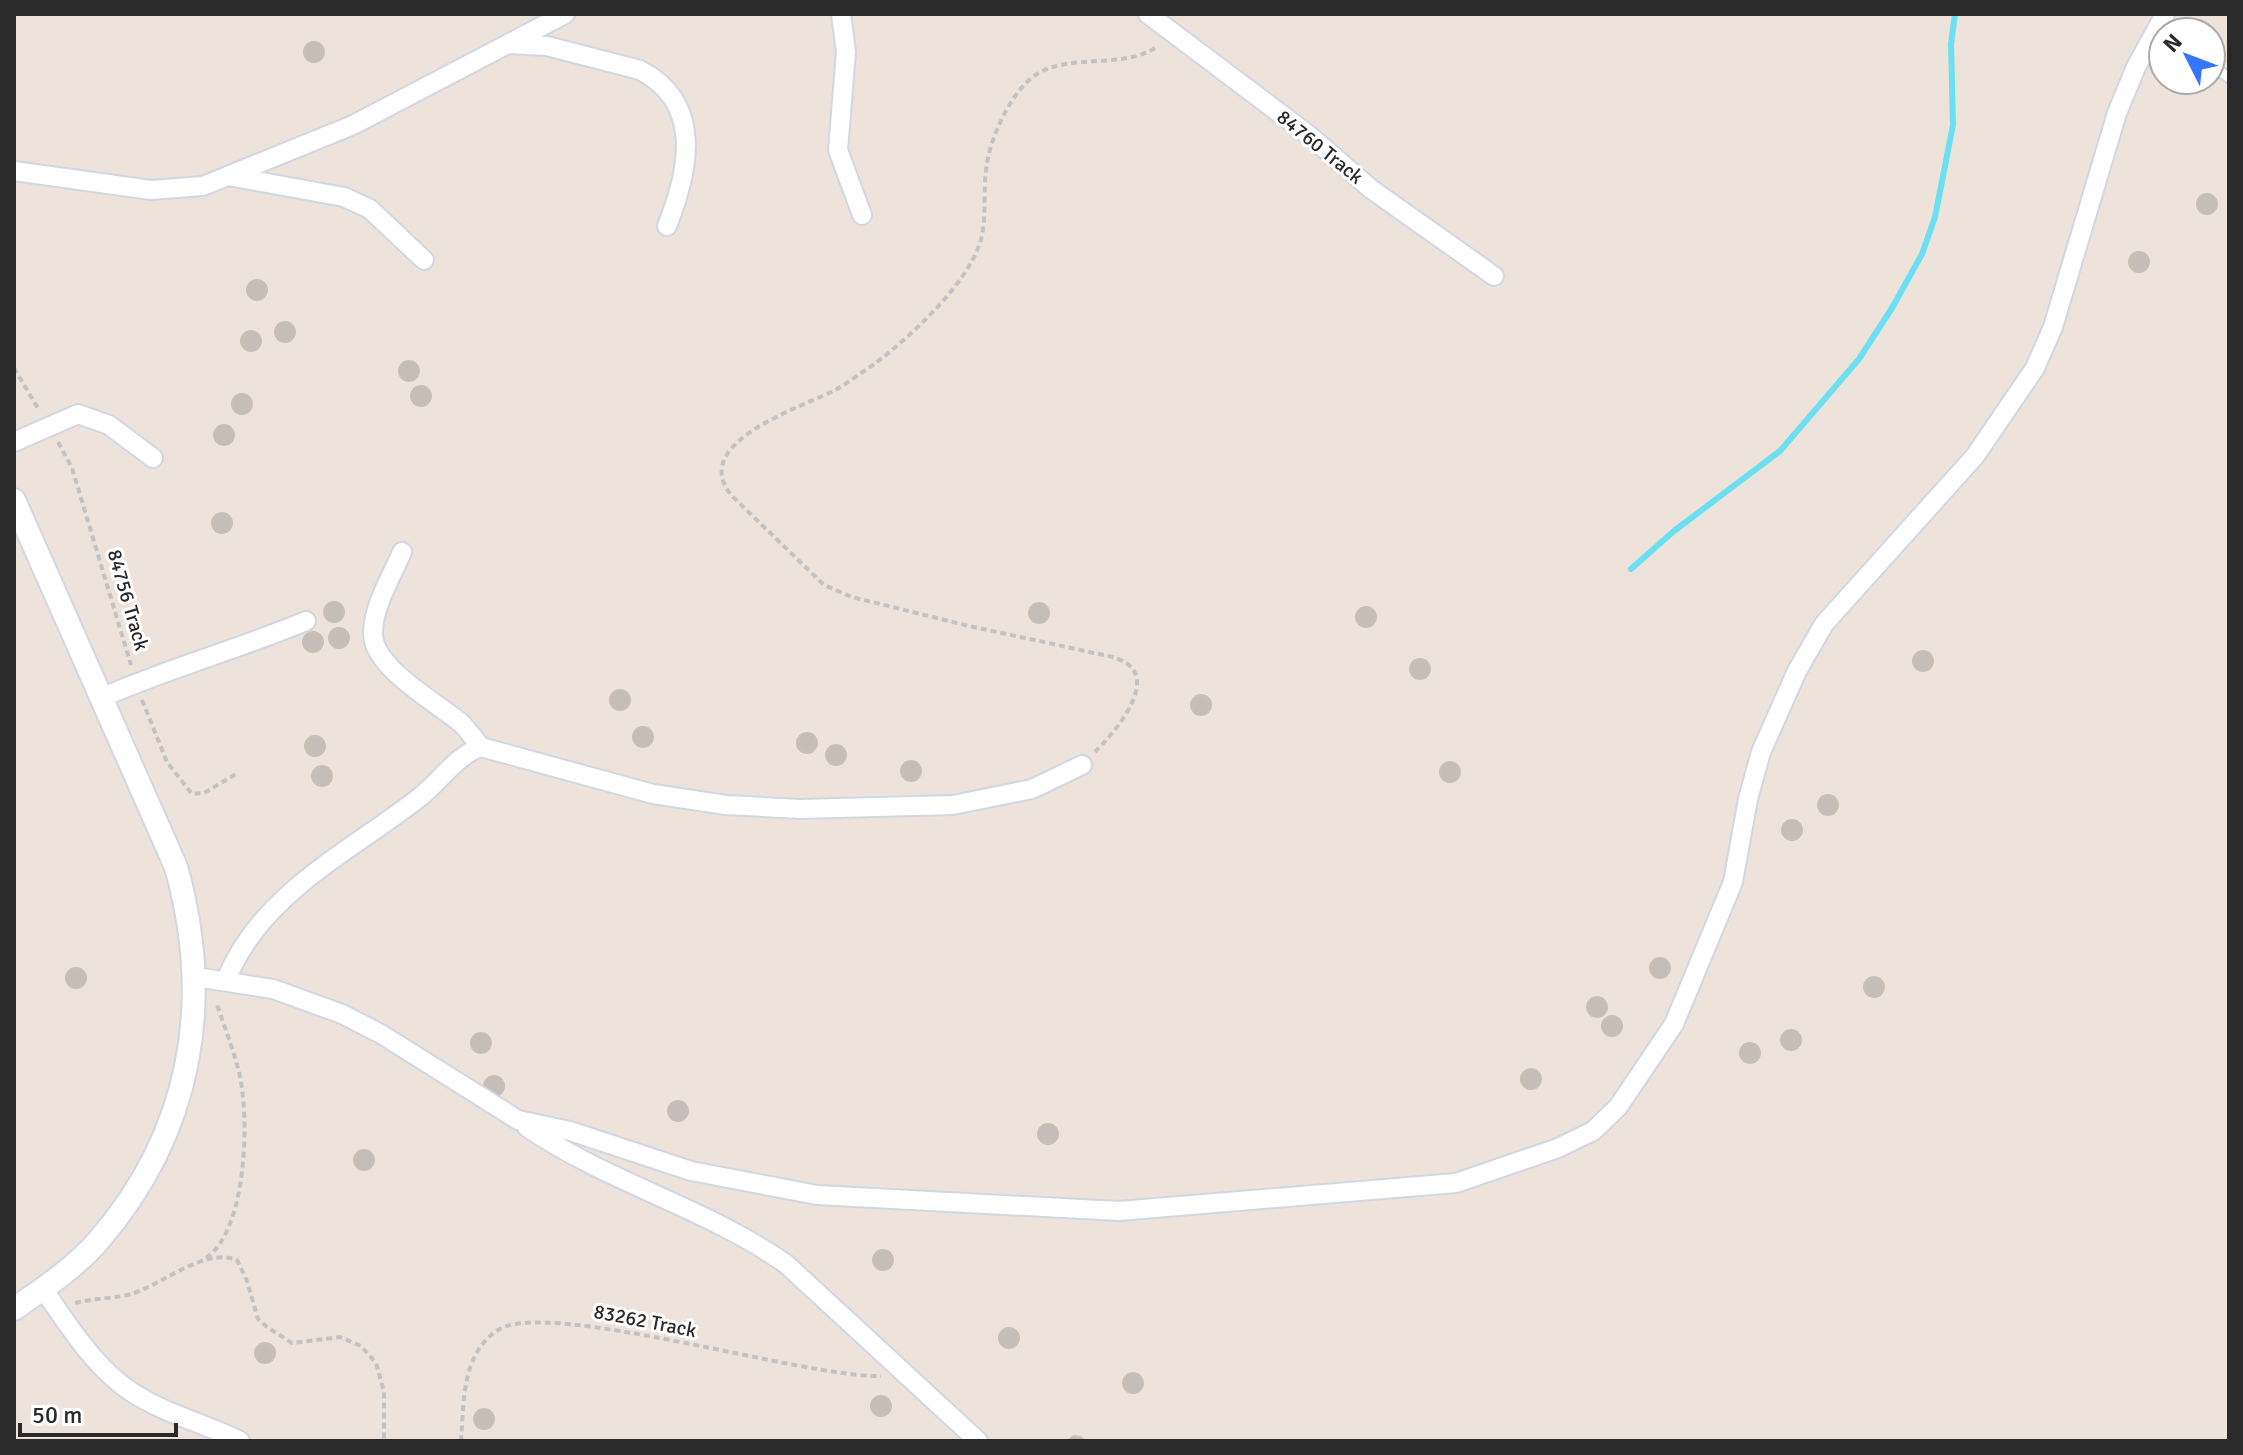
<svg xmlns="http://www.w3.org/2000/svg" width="2243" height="1455" viewBox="0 0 2243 1455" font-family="Signika,sans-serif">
	<rect width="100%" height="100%" fill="#ede3db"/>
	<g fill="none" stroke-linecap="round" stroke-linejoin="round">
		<path stroke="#6be0f2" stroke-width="6" d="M1631,569L1674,531L1780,451L1859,359L1892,308L1922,254L1935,217L1953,125L1951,44L1955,14"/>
	</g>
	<path fill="#c5bdb8" stroke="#c8bfb5" stroke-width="2" d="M304 52a10 10 0 1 1 20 0a10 10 0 1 1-20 0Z
		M2197 204a10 10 0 1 1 20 0a10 10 0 1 1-20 0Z
		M2129 262a10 10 0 1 1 20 0a10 10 0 1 1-20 0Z
		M247 290a10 10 0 1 1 20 0a10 10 0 1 1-20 0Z
		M275 332a10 10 0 1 1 20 0a10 10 0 1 1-20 0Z
		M241 341a10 10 0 1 1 20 0a10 10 0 1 1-20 0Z
		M399 371a10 10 0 1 1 20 0a10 10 0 1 1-20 0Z
		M411 396a10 10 0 1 1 20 0a10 10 0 1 1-20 0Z
		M232 404a10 10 0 1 1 20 0a10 10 0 1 1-20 0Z
		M214 435a10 10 0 1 1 20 0a10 10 0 1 1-20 0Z
		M212 523a10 10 0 1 1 20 0a10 10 0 1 1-20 0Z
		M324 612a10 10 0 1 1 20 0a10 10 0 1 1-20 0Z
		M1029 613a10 10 0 1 1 20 0a10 10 0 1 1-20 0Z
		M1356 617a10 10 0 1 1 20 0a10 10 0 1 1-20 0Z
		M329 638a10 10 0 1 1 20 0a10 10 0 1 1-20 0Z
		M303 642a10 10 0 1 1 20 0a10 10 0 1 1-20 0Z
		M1913 661a10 10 0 1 1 20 0a10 10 0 1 1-20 0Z
		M1410 669a10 10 0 1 1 20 0a10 10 0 1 1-20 0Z
		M610 700a10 10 0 1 1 20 0a10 10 0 1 1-20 0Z
		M1191 705a10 10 0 1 1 20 0a10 10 0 1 1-20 0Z
		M633 737a10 10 0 1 1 20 0a10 10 0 1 1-20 0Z
		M797 743a10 10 0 1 1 20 0a10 10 0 1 1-20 0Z
		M305 746a10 10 0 1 1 20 0a10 10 0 1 1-20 0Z
		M826 755a10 10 0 1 1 20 0a10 10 0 1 1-20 0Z
		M901 771a10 10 0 1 1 20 0a10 10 0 1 1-20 0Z
		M1440 772a10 10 0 1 1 20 0a10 10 0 1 1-20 0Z
		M312 776a10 10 0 1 1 20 0a10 10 0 1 1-20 0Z
		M1818 805a10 10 0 1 1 20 0a10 10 0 1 1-20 0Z
		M1782 830a10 10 0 1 1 20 0a10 10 0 1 1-20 0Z
		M1650 968a10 10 0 1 1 20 0a10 10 0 1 1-20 0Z
		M66 978a10 10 0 1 1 20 0a10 10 0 1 1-20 0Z
		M1864 987a10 10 0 1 1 20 0a10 10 0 1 1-20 0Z
		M1587 1007a10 10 0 1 1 20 0a10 10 0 1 1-20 0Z
		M1602 1026a10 10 0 1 1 20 0a10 10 0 1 1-20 0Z
		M1781 1040a10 10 0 1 1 20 0a10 10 0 1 1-20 0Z
		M471 1043a10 10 0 1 1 20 0a10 10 0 1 1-20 0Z
		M1740 1053a10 10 0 1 1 20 0a10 10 0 1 1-20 0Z
		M1521 1079a10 10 0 1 1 20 0a10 10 0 1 1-20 0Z
		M484 1086a10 10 0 1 1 20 0a10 10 0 1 1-20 0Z
		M668 1111a10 10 0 1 1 20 0a10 10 0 1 1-20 0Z
		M1038 1134a10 10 0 1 1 20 0a10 10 0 1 1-20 0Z
		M354 1160a10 10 0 1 1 20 0a10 10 0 1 1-20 0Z
		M873 1260a10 10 0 1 1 20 0a10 10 0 1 1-20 0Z
		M999 1338a10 10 0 1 1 20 0a10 10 0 1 1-20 0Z
		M255 1353a10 10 0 1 1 20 0a10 10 0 1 1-20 0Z
		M1123 1383a10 10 0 1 1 20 0a10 10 0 1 1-20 0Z
		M871 1406a10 10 0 1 1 20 0a10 10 0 1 1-20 0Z
		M474 1419a10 10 0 1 1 20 0a10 10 0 1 1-20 0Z
		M1074,1436L1080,1437L1085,1441H1067Z"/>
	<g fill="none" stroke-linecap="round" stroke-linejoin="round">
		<defs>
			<path id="service" d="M2211,64L2229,78"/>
			<path id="minor" d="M841,14L846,52L838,150L862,215
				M1148,14L1310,136L1371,189L1494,276
				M509,44L547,46L640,70C704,103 689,171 667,226
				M14,171L151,190L203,186L353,125L565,14
				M228,176L344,197L370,209L424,260
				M14,442L78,414L109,425L153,458
				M402,552C392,576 373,606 373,633C372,667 437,703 461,723C468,730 474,739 481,747
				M103,697C169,668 239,649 306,621
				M196,977L273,989L342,1014L381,1034L518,1120L570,1131L691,1171L817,1195L1119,1211L1456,1183L1558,1148L1593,1131L1618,1107L1674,1024L1733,882L1748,799L1761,752L1797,671L1824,624L1975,456L2035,368L2053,327L2117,113L2136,67L2165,14
				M226,980C261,893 350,852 420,797C439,782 457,755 481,747L653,794L726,805L800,809L953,805L1032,789L1082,765
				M527,1127C608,1183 705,1207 786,1264L978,1441
				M43,1289C65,1320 87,1356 117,1381C152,1411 200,1421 240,1441"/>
			<path id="tertiary" d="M14,500L176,867C214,1002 192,1132 99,1240C76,1267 43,1289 14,1309"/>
		</defs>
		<use href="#service" stroke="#d1d7e3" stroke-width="13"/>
		<use href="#minor" stroke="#d1d7e3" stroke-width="22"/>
		<use href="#tertiary" stroke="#d1d7e3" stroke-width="26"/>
		<path stroke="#c3c3c3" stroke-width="4" stroke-dasharray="6 4" stroke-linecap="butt" d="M14,368L39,410
			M58,442L72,468L131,665
			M142,700L167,762L192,794L204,793L236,774
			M1095,752C1111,736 1154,688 1130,666C1126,662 1118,659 1113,657L969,626L852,597L824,585L733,497C684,442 807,406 837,389C849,382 861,373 873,365C909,338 965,287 980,243C987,220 983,193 986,170C989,142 1006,103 1026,83C1059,48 1120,73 1158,46
			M206,1258C247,1230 250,1118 239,1072C233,1049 224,1025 216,1002
			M75,1303C93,1298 112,1299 131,1294C162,1285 204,1247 237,1260L247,1281L258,1319L267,1327L292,1343L340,1337L361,1346L376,1363L384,1392V1441
			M461,1441C464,1403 461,1354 498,1330C547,1298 804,1378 881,1376"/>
		<use href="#service" stroke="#fff" stroke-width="9"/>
		<use href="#minor" stroke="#fff" stroke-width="18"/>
		<use href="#tertiary" stroke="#fff" stroke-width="22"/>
	</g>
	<g text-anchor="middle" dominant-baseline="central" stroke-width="6" stroke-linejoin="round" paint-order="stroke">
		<g font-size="20" fill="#2a2a2a" stroke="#fff">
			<text transform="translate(1320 147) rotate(39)">84760 Track</text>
			<text transform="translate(128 600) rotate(74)">84756 Track</text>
			<text transform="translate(645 1321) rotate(11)">83262 Track</text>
		</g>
	</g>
	<rect width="2243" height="1455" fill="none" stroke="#2a2a2a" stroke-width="32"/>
	<g transform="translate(2187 56) rotate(312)"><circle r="38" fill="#ffffff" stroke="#aaaaaa" stroke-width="2"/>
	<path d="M0-6L14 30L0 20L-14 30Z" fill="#3675ff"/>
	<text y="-12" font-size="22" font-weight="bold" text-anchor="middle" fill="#2a2a2a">N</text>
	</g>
	<path d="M20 1423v12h156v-12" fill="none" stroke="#2a2a2a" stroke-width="4"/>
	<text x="32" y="1423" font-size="24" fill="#2a2a2a" stroke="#ffffff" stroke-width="6" paint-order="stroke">50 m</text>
</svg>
